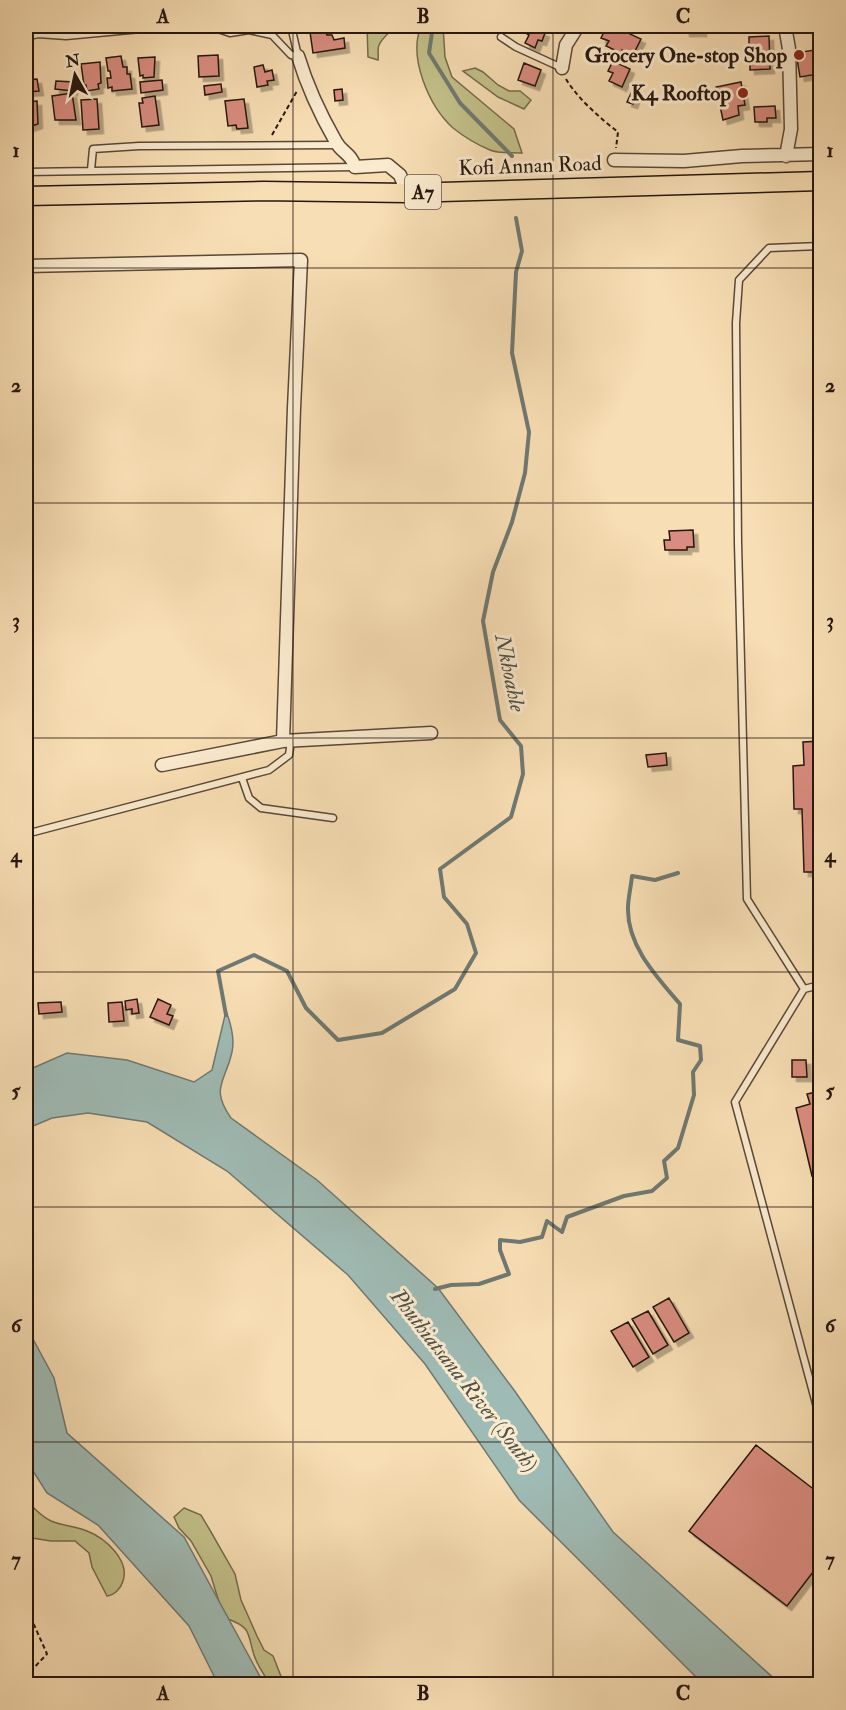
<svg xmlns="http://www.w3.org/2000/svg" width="846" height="1710" viewBox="0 0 846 1710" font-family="'IM FELL Double Pica',serif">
	<defs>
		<filter id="shadow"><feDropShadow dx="4.5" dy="4.5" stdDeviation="0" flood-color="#0004"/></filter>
	</defs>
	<rect width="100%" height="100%" fill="#f8deb4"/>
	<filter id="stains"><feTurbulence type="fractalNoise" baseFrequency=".00333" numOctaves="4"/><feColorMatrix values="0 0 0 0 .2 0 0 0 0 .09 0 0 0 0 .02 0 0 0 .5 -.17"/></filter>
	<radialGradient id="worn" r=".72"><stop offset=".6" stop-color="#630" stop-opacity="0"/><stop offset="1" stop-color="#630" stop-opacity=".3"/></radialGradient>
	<path fill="#c3c089" stroke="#746b4b" stroke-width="1.5" d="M367,26H396C391,31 382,38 379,45C377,50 379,55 378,60L368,57Z
		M421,26H443L445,57L452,77L514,129L522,153C512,152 499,154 490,150C478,145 463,136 453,128C429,106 408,58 421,26Z
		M475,68L483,72L498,85L509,91H520L531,100L524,109L498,97L463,71Z
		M26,1500C34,1508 40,1516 51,1521C63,1526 75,1526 87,1531C105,1538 130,1560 123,1581C121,1588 115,1595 107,1596L92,1567L89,1553L75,1541H51L26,1537Z
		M184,1508L201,1515L211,1532L235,1574L241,1600L257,1636L264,1650L273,1656L284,1684H270C264,1675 257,1665 254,1655C247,1633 252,1628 228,1619L219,1602L211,1576L191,1541L179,1528L174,1517Z"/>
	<path fill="#9fbbb5" stroke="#6f7972" stroke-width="1.5" d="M226,1011C231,1024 235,1038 232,1052C225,1083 210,1088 231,1118L317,1180L438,1288L514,1390L613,1532L780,1684H703L519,1500L425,1364L348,1275L227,1171L147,1122L88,1113L52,1118L26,1129V1071L67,1053L127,1060L194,1082L212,1070Z
		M26,1326L54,1378L67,1433L184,1537L264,1684H218L189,1626L98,1525L47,1493L26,1460Z"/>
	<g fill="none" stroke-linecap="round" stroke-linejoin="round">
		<path stroke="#6f7972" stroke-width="4" d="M433,26L429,53L460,103L512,156
			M226,1015L218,971L254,955L287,971L306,1008L338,1040L382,1033L455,989L476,953L467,924L444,897L440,869L511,817L523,774L521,746L500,720L483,621L493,572L512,522L525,473L529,432L512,353L516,272L522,251L516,218
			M435,1289L451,1285L479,1284L509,1274L500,1250V1240L520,1242L542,1237L547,1221L562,1232L567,1217L624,1196L652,1191L667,1178L664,1161L678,1148L694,1095L693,1072L701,1060L700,1046L678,1040L680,1004C657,977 627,946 628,908C628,898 631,887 632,876L655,880L678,873"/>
	</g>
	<path fill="#d98c7f" stroke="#26160d" stroke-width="1.5" filter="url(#shadow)" d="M530,26L545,33L542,41L538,40L535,48L525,43L529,35L527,34Z
		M607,26H613L641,39L633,55L622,50L621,53L606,46L609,41L601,38Z
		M685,26H702V32H685Z
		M325,30L327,35H332L334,40L344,38L345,48L313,53L310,32Z
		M769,36L770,69L750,70V53H754L753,45H749V37Z
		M814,50L818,74L800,77L796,53Z
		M218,55L219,76L199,77L198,56Z
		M121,56L123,67H127V74H130L132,89L112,91V87L108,88L107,78H111L110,71H108L106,58Z
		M155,57L154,77L143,78V75L140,76L138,58Z
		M613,61L630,69L622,87L609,81L613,73L608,71Z
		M100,62L101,83L98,84L99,89L87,91L86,85H84L81,64Z
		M524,63L541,70L535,86L518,80Z
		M263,65L265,72L272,70L274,80L267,81L268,85L257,87L254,67Z
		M37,79L39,91L26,92V80Z
		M162,80L163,90L141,93L140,82Z
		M56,81L74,82L73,91L55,89Z
		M741,82L745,105L738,106L739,115L723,120L716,87Z
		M221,84L222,92L205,95L204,86Z
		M342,89L343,100L335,101L334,90Z
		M632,91L637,94L633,104L627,102Z
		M72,93L76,120H55L52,96Z
		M155,96L159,125L142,127L139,103H143L142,98Z
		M97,99L99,129L83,130L81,100Z
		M244,99L248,128L237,129L236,125L228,126L225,101Z
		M37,101L38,124L26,128V102Z
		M775,106L776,118H767V122H755L754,107Z
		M693,530L694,547H687V550H665L664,540H670L669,531Z
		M820,741V872H804L802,809H794L793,766L804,765L803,742Z
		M666,753L667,765L648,767L646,755Z
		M137,999L139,1013L132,1014V1009L126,1010L125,1001Z
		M158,999L171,1005L167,1014L173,1016L169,1025L150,1017Z
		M61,1002L62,1012L39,1014L38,1003Z
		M122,1002L124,1021L109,1022L108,1003Z
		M792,1060H806L807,1077H792Z
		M820,1091V1174L812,1176L796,1108L810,1104L807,1094Z
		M669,1298L689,1333L674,1342L653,1307Z
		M648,1311L668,1345L653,1354L632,1319Z
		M628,1322L649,1357L633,1367L611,1331Z
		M756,1445L820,1494V1563L787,1606L689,1531Z
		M820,1640V1656L813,1650Z"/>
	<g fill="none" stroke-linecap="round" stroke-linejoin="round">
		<defs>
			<path id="lane" d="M26,37L38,34L66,36L141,29L215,28L230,33L249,30L272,35L291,55L298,56L291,26
				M501,37L516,47L562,68
				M91,170L93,149L139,146L337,145
				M26,172L355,167
				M820,246L769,248L739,280L736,323L738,543L747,899L804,989L735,1102L818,1411L820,1412
				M242,778L249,798L261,808L333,818
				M26,834L269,770L289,755L291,741
				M804,989L820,985"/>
			<path id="street" d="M785,26L789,49L791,129L786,156
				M298,56C307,86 320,114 336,142C342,153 351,153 355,167L388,165L400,175L407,193
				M562,68L566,45L578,26
				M614,160L684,161L742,156L820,154
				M26,266L301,260L294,408L283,741
				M162,765L283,741L431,733"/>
			<path id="primary" d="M26,196L263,191L407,193L820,181"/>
		</defs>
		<use href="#lane" stroke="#5a4837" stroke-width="9"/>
		<use href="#street" stroke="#5a4837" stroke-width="15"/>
		<use href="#primary" stroke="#26160d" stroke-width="21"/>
		<path stroke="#26160d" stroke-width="2" stroke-dasharray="4.5 3" stroke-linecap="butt" d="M566,79C577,98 601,119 618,132L616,148
			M272,135L297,91
			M26,1611L31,1618L47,1654L26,1676"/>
		<use href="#lane" stroke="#faeace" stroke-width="6"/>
		<use href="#street" stroke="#faeace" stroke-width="12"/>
		<use href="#primary" stroke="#f8deb4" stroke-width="18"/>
	</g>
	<path fill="none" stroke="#26160d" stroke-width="1.5" stroke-opacity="0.55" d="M293,26V1684M553,26V1684M26,268H820M26,503H820M26,738H820M26,972H820M26,1207H820M26,1442H820"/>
	<g fill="#8f2418" stroke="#faeace" stroke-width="2">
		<circle cx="799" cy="55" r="6"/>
		<circle cx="743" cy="93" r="6"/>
	</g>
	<g text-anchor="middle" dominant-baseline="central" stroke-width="6" stroke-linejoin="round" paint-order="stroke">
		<rect fill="#faeace" stroke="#665647" stroke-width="1.5" x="405" y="175" width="36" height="34" rx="4.5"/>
		<g font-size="20" font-weight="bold" fill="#26160d">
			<text x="423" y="192">A7</text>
		</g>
		<g font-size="21" font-weight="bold" fill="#26160d" stroke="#faeace" text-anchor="end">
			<text x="787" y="55">Grocery One-stop Shop</text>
			<text x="731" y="93">K4 Rooftop</text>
		</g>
		<g font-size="21" fill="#26160d" stroke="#faeace">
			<text transform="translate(530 166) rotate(-2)">Kofi Annan Road</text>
		</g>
		<g font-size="22" font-style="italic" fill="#505048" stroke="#faeace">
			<text transform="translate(510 673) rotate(78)">Nkhoahle</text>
			<text transform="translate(464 1380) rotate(52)">Phuthiatsana River (South)</text>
		</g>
	</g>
	<rect width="846" height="1710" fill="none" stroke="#f8deb4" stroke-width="66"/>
	<g transform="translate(75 75) rotate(351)" stroke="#faeace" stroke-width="4.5" paint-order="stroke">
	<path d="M0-4.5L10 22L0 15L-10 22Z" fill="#26160d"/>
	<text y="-9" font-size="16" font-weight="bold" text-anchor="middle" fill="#26160d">N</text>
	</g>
	<rect x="33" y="33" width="780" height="1644" fill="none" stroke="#26160d" stroke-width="2"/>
	<g font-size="20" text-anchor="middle" font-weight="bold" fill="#26160d">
		<text x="163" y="23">A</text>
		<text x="423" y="23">B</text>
		<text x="683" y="23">C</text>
		<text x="16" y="157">1</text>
		<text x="830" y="157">1</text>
		<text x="16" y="392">2</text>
		<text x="830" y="392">2</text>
		<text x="16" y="627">3</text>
		<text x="830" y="627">3</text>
		<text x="16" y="862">4</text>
		<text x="830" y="862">4</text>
		<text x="16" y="1097">5</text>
		<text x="830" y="1097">5</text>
		<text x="16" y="1332">6</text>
		<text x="830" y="1332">6</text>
		<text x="16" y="1566">7</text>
		<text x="830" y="1566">7</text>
		<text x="163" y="1700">A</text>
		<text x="423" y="1700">B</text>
		<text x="683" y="1700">C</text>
	</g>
	<rect width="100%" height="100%" filter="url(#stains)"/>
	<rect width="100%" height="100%" fill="url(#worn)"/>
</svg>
